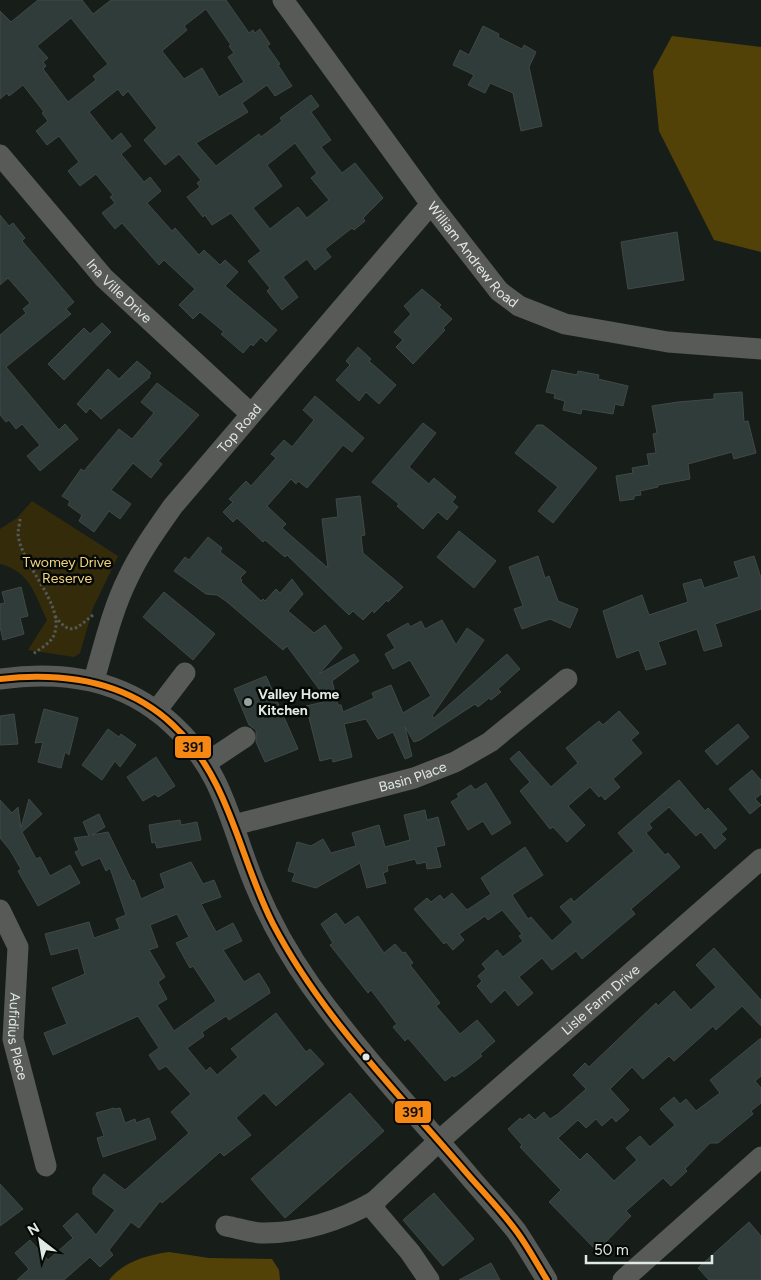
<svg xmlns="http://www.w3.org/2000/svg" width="761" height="1280" viewBox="0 0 761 1280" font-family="Figtree,sans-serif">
	<rect width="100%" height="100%" fill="#171e1a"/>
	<path fill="#342b0b" d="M32,501L118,556L93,608L80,653L74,657L28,650L47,620C35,595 30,571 0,564V529L17,518Z"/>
	<path fill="#534208" d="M672,36L761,47V252L714,240L659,131L653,71Z
		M169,1252L209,1258L272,1259L279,1270L280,1280H109C123,1262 147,1255 169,1252Z"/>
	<path fill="#303c3a" stroke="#414846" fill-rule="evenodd" d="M38,0H82L93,14L111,0H226L249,33L253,30L255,33L260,29L270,44L267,46L280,64L278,65L292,86L275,96L267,85L242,103L248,112L196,143L216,166L259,134L261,137L282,121L280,118L311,95L319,106L311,112L331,140L321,147L342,173L355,163L383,198L363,218L365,221L354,230L352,228L325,249L331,257L315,270L307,259L283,277L298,297L282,310L267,291L270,288L248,261L261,251L231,213L212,225L205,215L203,217L187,197L200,187L197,183L201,180L179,154L165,165L144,140L157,128L128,91L123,96L118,89L89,112L112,141L121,133L131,146L121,154L144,182L150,177L161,191L147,203L172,231L175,228L199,255L204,250L220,265L225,260L238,272L225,286L277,330L266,342L261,337L253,346L251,344L243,353L221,334L224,332L200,312L193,319L179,305L195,289L164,260L159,265L122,223L115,229L102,213L115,203L110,197L113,195L96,174L80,186L68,171L79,162L59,136L47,145L36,131L48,121L42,113L44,112L23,85L9,96L7,93L0,99V11L11,22ZM206,9L231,45L229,46L234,53L228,57L244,82L219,97L202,68L184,79L162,51L187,30L184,26ZM71,18L108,64L93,76L96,80L68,102L43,69L46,66L43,62L48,58L37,46ZM295,143L317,173L311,178L329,200L307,218L298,207L270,229L253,208L282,186L267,165Z
		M483,26L499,34L498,37L522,49L524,45L536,52L529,67L542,126L521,131L513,93L490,83L485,93L468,85L474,75L453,65L460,50L469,55Z
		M0,215L9,226L13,223L25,238L22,241L74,302L66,309L71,314L6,367L59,430L65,424L78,439L40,471L27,456L40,445L22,424L16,429L9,420L6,422L0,415V335L26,313L23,309L30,303L8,278L0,285Z
		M677,232L684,280L628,289L621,242Z
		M422,289L441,305L439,307L452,319L443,328L445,330L413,364L396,347L403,340L394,332L411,314L404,306Z
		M102,323L111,332L64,380L48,364L84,328L90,334Z
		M358,347L371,359L369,361L396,385L379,404L366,392L359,401L336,380L350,365L346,361Z
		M137,361L151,373L149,376L150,377L101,419L90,408L86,413L77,404L108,369L119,379Z
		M552,370L577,375L578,371L599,375L598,379L628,386L623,406L615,404L613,414L582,409L581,414L563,410L565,401L554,398L555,394L546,392Z
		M157,383L199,415L158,461L162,464L151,478L133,463L111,490L131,504L120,519L109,511L94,532L79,521L82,515L68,505L70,501L62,496L81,469L84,471L119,429L132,439L154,413L141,402Z
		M742,392L744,422L748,421L756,453L734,459L732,452L688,464L690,479L658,485V487L640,491L641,495L634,496V499L620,501L616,476L633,473L632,468L649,465L647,454L656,453L653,434L657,433L652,406L678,402L714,399V394Z
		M315,396L364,438L352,452L343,445L307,488L298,481L296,484L291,479L267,506L286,524L282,528L328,568L322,519L338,517L336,499L360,496L365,535L361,536L363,553L403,587L388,602L387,600L374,613L373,610L363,620L353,611L349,615L287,555L285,557L265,540L263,542L237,518L233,522L223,512L233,502L229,499L246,481L251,486L276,458L271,454L284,440L292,447L314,420L303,410Z
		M423,423L436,433L409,467L429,484L434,478L456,497L452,502L458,507L447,520L438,512L423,529L397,506L399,504L372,482Z
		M537,425H543L597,468L553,523L538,511L558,487L515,453Z
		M459,531L496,561L474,588L437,557Z
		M208,537L222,548L220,552L246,572L240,578L242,580L241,582L261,601L263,599L265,601L276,589L280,593L292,579L303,594L288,611L314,633L325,625L342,648L319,674L354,654L359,661L332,681L338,705H341L343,712L374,698L372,693L391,685L403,713L431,696L410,660L393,669L385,654L395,648L387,635L408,623L410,627L421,621L425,629L442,620L456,645L467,628L484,640L432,716L434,718L507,654L520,669L498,689L501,692L491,700L489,698L478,707L475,704L420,740L414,742L405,727L412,756L405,759L393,732L378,739L366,719L344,724L352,757L333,762L332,758L320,761L306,706L328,701L287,646L283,650L226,601L217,595L206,594L174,571L185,557L189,560Z
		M538,556L545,578L549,576L558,601L578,609L570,628L550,619L522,629L514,609L523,606L509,567Z
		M754,556L761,578V609L715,624L722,646L704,651L697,629L658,642L666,664L646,670L639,650L617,658L603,611L642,595L649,615L688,602L683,584L701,579L704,588L739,577L734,562Z
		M21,587L28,616L20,618L24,634L3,640L0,627V604L5,603L2,592Z
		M164,592L215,634L193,660L143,617Z
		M266,676L298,749L265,762L256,742V730L249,725L234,689Z
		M44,709L78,718L69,755L65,752L61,768L38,762L43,742L35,743Z
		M619,711L639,733L631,740L642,753L613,779L620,787L605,800L601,795L599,797L590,787L568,806L585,825L567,842L553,827L550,829L520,791L530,782L510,759L519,751L551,787L578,763L566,748L599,721L603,725Z
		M14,714L18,744L0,745V716Z
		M738,724L749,737L717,765L705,751Z
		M108,729L119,737L121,734L136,745L120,767L115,761L102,780L82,765Z
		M156,757L175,786L158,797L155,794L143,801L127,777Z
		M752,770L761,780V794L755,799L761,805L750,814L729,789Z
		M679,780L705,811L708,808L727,829L721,834L726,839L715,849L701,832L696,836L669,807L649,824L652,828L646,833L665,855L668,853L680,867L631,909L635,914L582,959L576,951L552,970L542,958L519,977L533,993L518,1006L505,990L491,1003L477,986L482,981L478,976L486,969L482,964L497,950L503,957L523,941L519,936L522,934L502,910L488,920L485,916L459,934L464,940L453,950L446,942L444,944L414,909L427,898L431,902L440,895L444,900L452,893L467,910L491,894L481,878L525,847L543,875L512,895L528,919L531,917L552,941L573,922L560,907L571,898L574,902L634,851L618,833Z
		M486,783L511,823L492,835L483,821L468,830L451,802L459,797L457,794L471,785L475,790Z
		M29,799L42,814L22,832L36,859L40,857L50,876L70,865L80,883L38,906L18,871L21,869L10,850L0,838V800L12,813L18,807L21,828Z
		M425,810L427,820L438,817L445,845L436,847L441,867L427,869L426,862L417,864L415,859L387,866L388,871L383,873L386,883L367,888L360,863L316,888L292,881L295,873L288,871L297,842L311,846L323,839L331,853L356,846L352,833L379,825L385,847L410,840L404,815Z
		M99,814L105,827L92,835L108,832L132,881L134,880L141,899L165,888L160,874L191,862L203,884L214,880L221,897L201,904L216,932L233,923L242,941L223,950L244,982L259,973L269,989L270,993L229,1020L226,1016L202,1032L204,1036L187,1048L206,1071L210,1067L217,1075L238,1057L231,1049L276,1013L306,1052L310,1049L324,1064L276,1106L264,1093L236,1118L251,1135L224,1156L220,1152L162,1203L160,1201L139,1228L131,1222L109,1250L113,1255L100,1267L90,1257L64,1280H17L29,1269L15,1253L30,1240L48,1260L73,1238L63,1226L77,1213L96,1235L115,1210L93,1194V1188L104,1174L125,1190L189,1133L171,1112L191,1094L166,1066L159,1070L149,1055L159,1048L138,1016L53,1055L44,1033L67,1024L52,988L85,974L78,948L51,955L45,934L89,922L94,938L120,929L116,919L126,915L110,868L106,871L100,858L82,866L75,852L79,850L74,838L89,836L83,822ZM177,914L189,937L176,943L190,968L193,966L216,1001L174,1031L157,1005L167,999L158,982L165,977L149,950L158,947L150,925Z
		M180,820L181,825L197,822L201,840L157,848L155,842L152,843L149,825Z
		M336,913L345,925L358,916L384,953L395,944L403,953L405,952L413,963L410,965L440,1003L436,1006L460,1034L477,1020L495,1041L480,1054L482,1056L463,1071L454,1077L453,1075L445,1081L408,1038L405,1041L393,1027L397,1024L371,990L368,993L330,945L333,943L321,924Z
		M714,948L761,1000V1026L742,1006L716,1030L713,1026L674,1061L669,1056L643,1079L632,1067L610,1089L629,1110L616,1122L612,1117L602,1126L596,1119L586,1128L578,1120L558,1138L580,1160L587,1153L614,1181L637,1160L626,1148L640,1136L650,1147L675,1125L660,1109L674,1097L680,1104L686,1099L696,1111L720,1093L710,1080L761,1038V1076L755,1081L761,1088V1103L751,1111L753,1114L718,1143H710L685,1169L687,1171L671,1186L663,1178L626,1211L631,1216L597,1251L549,1202L561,1190L520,1147L522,1145L508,1129L520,1118L522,1120L529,1114L535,1120L544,1112L550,1119L558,1114L586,1089L573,1075L585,1063L589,1067L656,1003L658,1006L674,991L691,1010L716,987L696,965Z
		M350,1093L384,1131L285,1218L251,1179Z
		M114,1108L115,1109L120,1108L125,1123L135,1119L136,1123L149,1118L156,1139L103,1157L97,1138L104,1136L96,1113Z
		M0,1184L23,1209L0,1226Z
		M434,1193L474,1239L443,1266L403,1220Z
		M749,1222L761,1236V1280H709L698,1268Z
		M491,1263L500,1280H459Z"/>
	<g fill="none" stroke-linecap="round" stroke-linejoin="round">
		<path stroke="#555856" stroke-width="3" stroke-dasharray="2.5 2.5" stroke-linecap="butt" d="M20,519C20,523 18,529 18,534C21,565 63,602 55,632C53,642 41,648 33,654
			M55,616C71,637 75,629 93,615"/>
		<g stroke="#585a57" stroke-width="21">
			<path id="s1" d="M283,0L431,204L499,291L519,306L565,324L668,342L761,349"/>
			<path id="s2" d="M0,155L104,278L251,414"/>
			<path d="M0,679C64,670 124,679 173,725C225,773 229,823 255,885C270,921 289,955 311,986C359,1053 416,1114 469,1176C485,1195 502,1213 517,1232C527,1247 537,1264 547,1280"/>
			<path id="s3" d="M94,680C104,646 112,610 128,578C140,552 157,529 173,506L431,204"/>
			<path d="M156,711L185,673"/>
			<path d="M206,763L245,737"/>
			<path id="s4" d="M234,825L414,778L455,762L490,742L567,679"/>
			<path id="s5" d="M0,910L18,947L13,1039L46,1166"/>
			<path d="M226,1226C237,1228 249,1232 261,1233C299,1234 342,1220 375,1201"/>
			<path id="s6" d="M429,1280L410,1252L375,1211V1201L439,1141L761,859"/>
			<path d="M623,1280L761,1157"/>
		</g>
		<defs>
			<path id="bus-1" d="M0,679C63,672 125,680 173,725C230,778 239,858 273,924C321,1016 397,1092 464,1170C481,1190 501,1210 517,1232C528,1247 537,1264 547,1280"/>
		</defs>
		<use href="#bus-1" stroke="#050906" stroke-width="10"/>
		<use href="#bus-1" stroke="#f58712" stroke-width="6"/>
	</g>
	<circle fill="#9aa29d" stroke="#050906" stroke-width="2" cx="248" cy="702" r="5"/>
	<circle fill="#e0e9e3" stroke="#050906" stroke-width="2" cx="366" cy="1057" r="4.5"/>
	<g text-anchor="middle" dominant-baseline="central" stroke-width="5" stroke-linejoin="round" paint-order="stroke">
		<g font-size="14" fill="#e0e9e3" stroke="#050906">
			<text stroke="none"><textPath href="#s1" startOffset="318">William Andrew Road</textPath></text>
			<text stroke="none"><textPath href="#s2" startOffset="181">Ina Ville Drive</textPath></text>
			<text stroke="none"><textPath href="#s3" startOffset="295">Top Road</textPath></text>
			<text stroke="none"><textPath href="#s4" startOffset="185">Basin Place</textPath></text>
			<text stroke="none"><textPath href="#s6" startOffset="400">Lisle Farm Drive</textPath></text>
			<text stroke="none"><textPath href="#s5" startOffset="131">Aufidius Place</textPath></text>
		</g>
		<g font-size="14" fill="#f4d47e" stroke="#050906">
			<text x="67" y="562">Twomey Drive<tspan x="67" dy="16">Reserve</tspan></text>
		</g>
		<g font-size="14" font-weight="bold" fill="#e0e9e3" stroke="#050906" text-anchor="start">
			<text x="258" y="694">Valley Home<tspan x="258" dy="16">Kitchen</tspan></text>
		</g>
	</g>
	<g stroke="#050906" stroke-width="2">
		<rect x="174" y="735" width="38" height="24" rx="5" fill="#f58712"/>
		<rect x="394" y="1100" width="38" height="24" rx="5" fill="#f58712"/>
	</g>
	<g font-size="14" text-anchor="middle" font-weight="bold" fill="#111">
		<text x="193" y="752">391</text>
		<text x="413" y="1117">391</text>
	</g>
	<g transform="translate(40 1240) rotate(329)" stroke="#050906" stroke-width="4" paint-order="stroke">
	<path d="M0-4L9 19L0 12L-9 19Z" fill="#e0e9e3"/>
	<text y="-8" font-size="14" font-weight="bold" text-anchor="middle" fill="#e0e9e3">N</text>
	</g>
	<path d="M586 1255v8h126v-8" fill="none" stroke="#e0e9e3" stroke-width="2.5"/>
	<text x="594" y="1255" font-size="15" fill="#e0e9e3" stroke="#050906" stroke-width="4" paint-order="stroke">50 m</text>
</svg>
